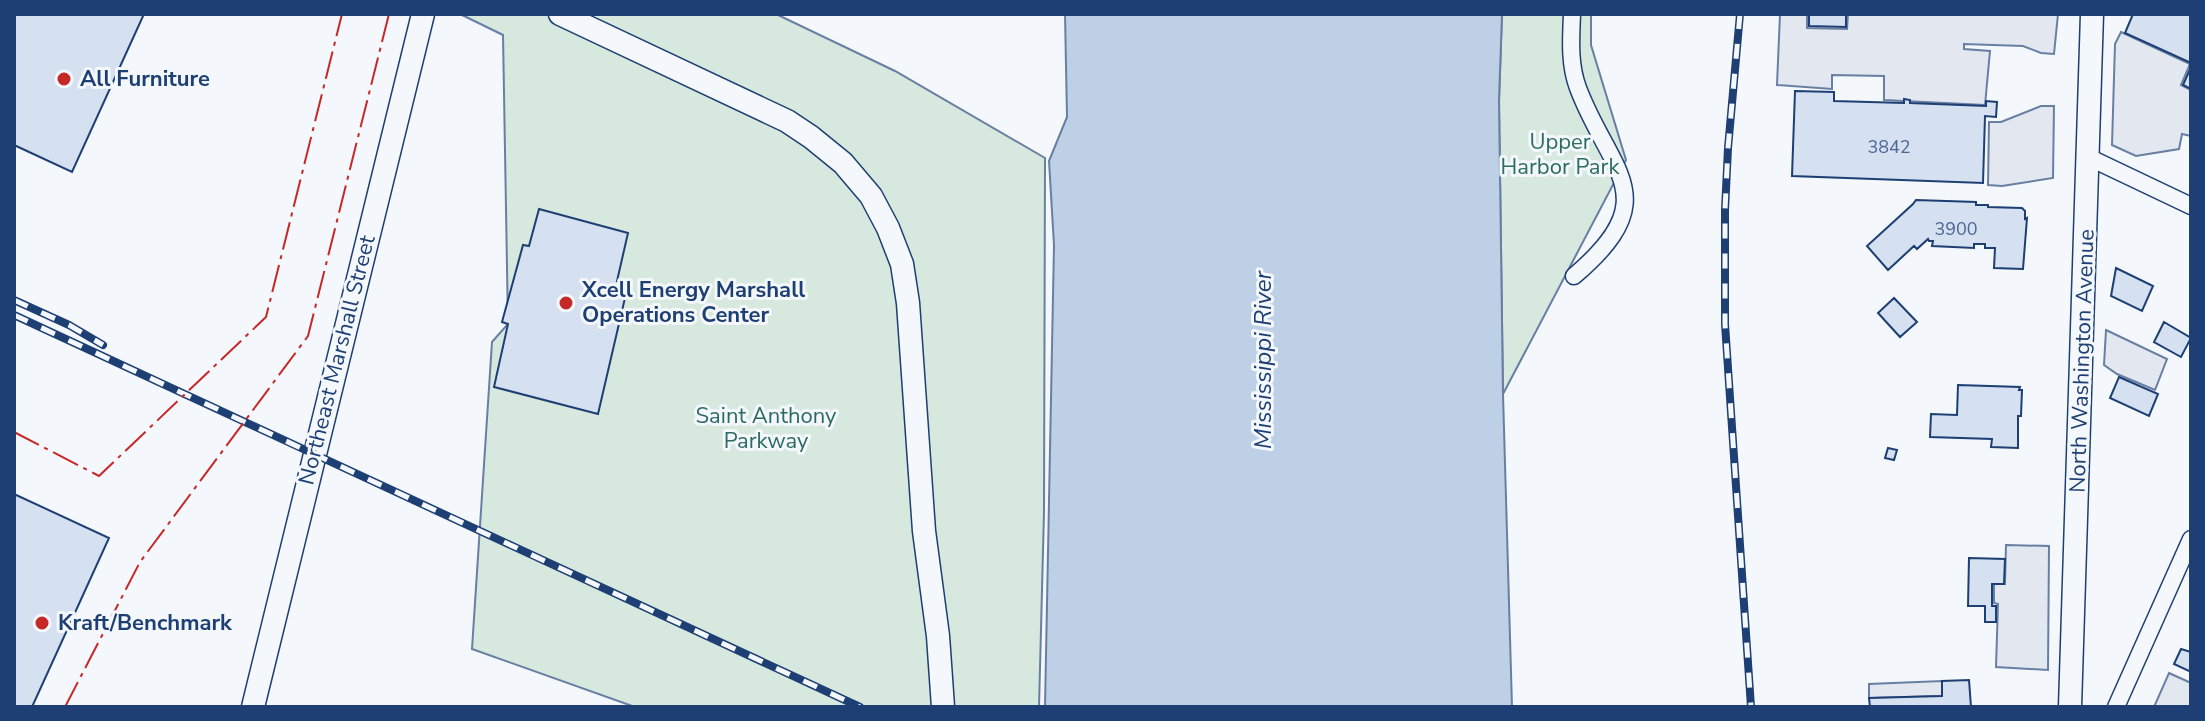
<svg xmlns="http://www.w3.org/2000/svg" width="2205" height="721" viewBox="0 0 2205 721" font-family="'Nunito Sans',sans-serif">
	<rect width="100%" height="100%" fill="#f4f7fb"/>
	<path fill="#d7e8df" stroke="#687fa3" stroke-width="2" d="M460,14H776L895,71L1045,158L1044,512L1039,707H635L472,649L492,342L508,324L503,35Z
		M1502,14H1591V45L1626,160L1503,394L1499,101Z"/>
	<path fill="#e3e8f0" stroke="#687fa3" stroke-width="2" d="M1780,14H1807V28L1847,29L1848,14H2058L2054,54L2041,53L2023,46L1964,44V49L1990,51L1985,105L1884,100V76L1832,75V89L1777,85Z
		M2121,32L2190,64L2181,85L2191,90V136L2182,134L2179,149L2136,156L2112,145L2115,44Z
		M2041,106H2054L2053,178L2002,186L1988,185L1989,122H2001Z
		M2106,330L2167,359L2155,390L2117,374L2104,365Z
		M2006,545L2049,546L2048,670L1996,667L1998,604L1994,603V584H2005Z
		M2169,673L2191,683V707H2154Z
		M1942,681V696L1869,698V684Z"/>
	<path fill="#bed0e5" stroke="#687fa3" stroke-width="2" d="M1065,14H1502L1499,101L1503,394L1512,707H1045L1054,245L1049,161L1067,117Z"/>
	<path fill="#d5e0f0" stroke="#1d3f73" stroke-width="2" d="M14,14H144L72,172L14,145Z
		M1809,14H1846V27L1809,26Z
		M2133,14H2191V63L2125,33Z
		M2191,67V89L2183,85Z
		M1795,91L1834,92V101L1904,103V99L1910,100V103L1986,106V101L1997,102L1996,117L1985,116L1983,183L1792,176Z
		M1916,200L1976,202V205H1988V207L2022,208L2025,211V219L2027,218L2023,269L1994,268L1995,248H1985V244H1974V248L1932,246L1933,241H1929L1928,239L1917,249L1914,246L1888,270L1867,246L1913,204Z
		M539,209L628,233L617,281L628,285L598,414L494,387L508,324L502,322L523,245L529,246Z
		M2116,268L2153,286L2142,311L2111,296Z
		M1894,298L1917,322L1900,337L1878,313Z
		M2164,322L2191,338L2181,357L2154,342Z
		M2119,377L2158,394L2149,416L2110,398Z
		M1958,385L2020,387L2019,390H2022L2021,416H2018V448L1991,447L1992,439L1930,437L1931,414L1957,415Z
		M1888,448L1897,450L1894,460L1885,458Z
		M14,494L109,538L32,707H14Z
		M1969,558L2005,559L2004,584H1992V606H1996V622H1985V606H1968Z
		M2181,649L2191,652V672L2174,664Z
		M1969,680L1971,707H1870L1869,698L1942,696V681Z"/>
	<g fill="none" stroke-linecap="round" stroke-linejoin="round">
		<defs>
			<path id="street" d="M1572,14C1571,39 1569,64 1578,88C1610,173 1667,197 1574,276
				M2088,157L2191,206
				M2116,707L2191,539"/>
			<path id="secondary" d="M560,14L787,121L811,137L843,163L871,196L888,228L902,264L908,303L924,531L938,636L943,707
				M253,707L423,14
				M2070,707L2092,14"/>
		</defs>
		<use href="#street" stroke="#1d3f73" stroke-width="19"/>
		<use href="#secondary" stroke="#1d3f73" stroke-width="25"/>
		<use href="#street" stroke="#f4f7fb" stroke-width="16"/>
		<use href="#secondary" stroke="#f4f7fb" stroke-width="22"/>
		<defs>
			<path id="rail" d="M1740,14L1728,148L1725,210V324L1751,707
				M14,300L69,325L103,345
				M14,315L860,707"/>
		</defs>
		<use href="#rail" stroke="#1d3f73" stroke-width="8"/>
		<use href="#rail" stroke="#f4f7fb" stroke-width="5" stroke-dasharray="15" stroke-linecap="butt"/>
		<path stroke="#c62828" stroke-width="2" stroke-dasharray="28 6 4 6" stroke-linecap="butt" d="M14,432L99,476L266,317L342,14
			M65,707L140,562L308,336L389,14"/>
	</g>
	<g fill="#c62828" stroke="#f4f7fb" stroke-width="3">
		<circle cx="64" cy="79" r="8"/>
		<circle cx="566" cy="303" r="8"/>
		<circle cx="42" cy="623" r="8"/>
	</g>
	<g text-anchor="middle" dominant-baseline="central" stroke-width="6" stroke-linejoin="round" paint-order="stroke">
		<g font-size="18" fill="#4b6792">
			<text x="1889" y="147">3842</text>
			<text x="1956" y="229">3900</text>
		</g>
		<g font-size="22" font-weight="bold" fill="#1d3f73" stroke="#f4f7fb" text-anchor="start">
			<text x="80" y="79">All Furniture</text>
			<text x="582" y="290">Xcell Energy Marshall<tspan x="582" dy="25">Operations Center</tspan></text>
			<text x="58" y="623">Kraft/Benchmark</text>
		</g>
		<g font-size="22" fill="#2c6c60" stroke="#f4f7fb">
			<text x="1560" y="142">Upper<tspan x="1560" dy="25">Harbor Park</tspan></text>
			<text x="766" y="416">Saint Anthony<tspan x="766" dy="25">Parkway</tspan></text>
		</g>
		<g font-size="22" fill="#1d3f73" stroke="#f4f7fb">
			<text transform="translate(337 360) rotate(-76)">Northeast Marshall Street</text>
			<text transform="translate(2082 361) rotate(-88)">North Washington Avenue</text>
		</g>
		<g font-size="24" font-style="italic" fill="#1d3f73" stroke="#f4f7fb">
			<text transform="translate(1263 360) rotate(-90)">Mississippi River</text>
		</g>
	</g>
	<rect width="2205" height="721" fill="none" stroke="#1d3f73" stroke-width="32"/>
</svg>
